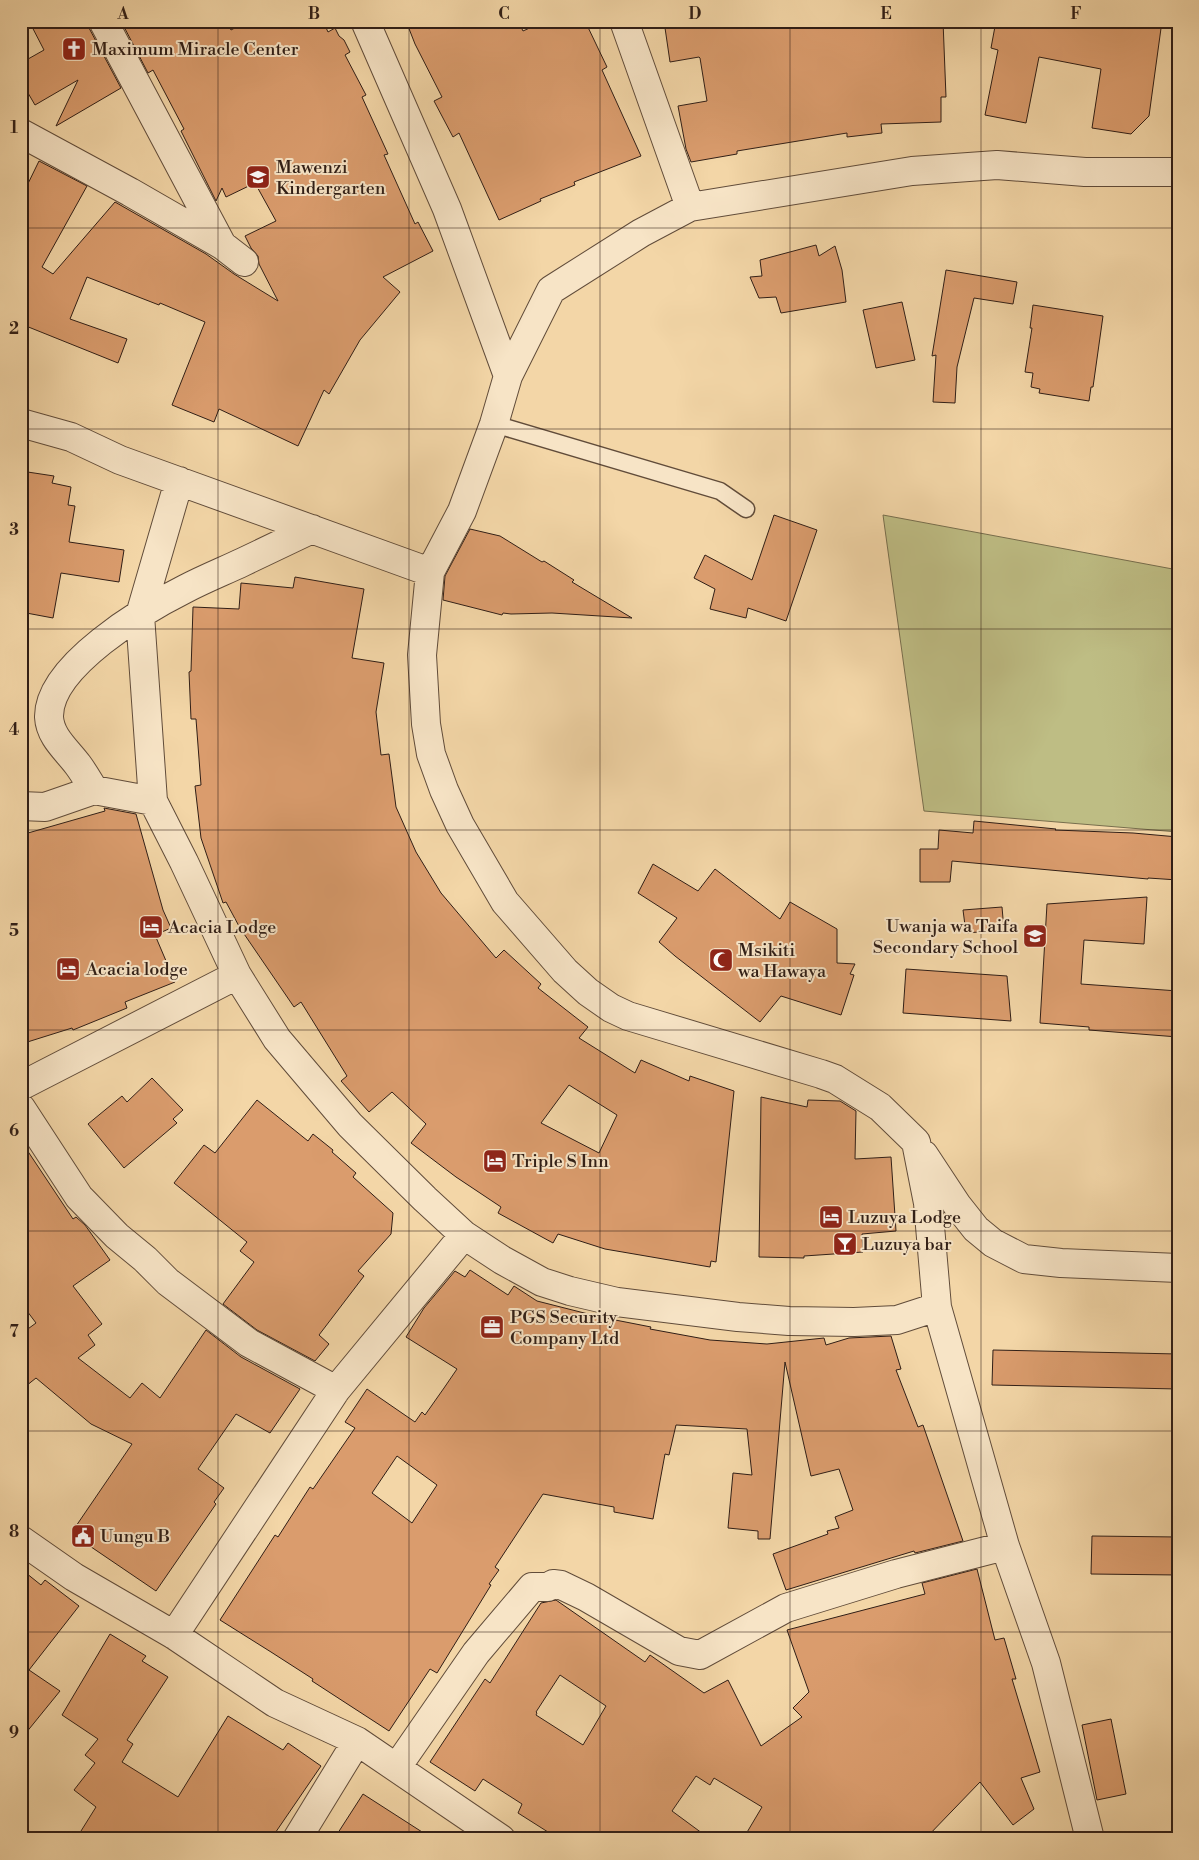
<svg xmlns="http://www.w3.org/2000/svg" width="1199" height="1860" viewBox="0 0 1199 1860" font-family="'Libre Bodoni',serif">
	<rect width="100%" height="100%" fill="#f3d6a7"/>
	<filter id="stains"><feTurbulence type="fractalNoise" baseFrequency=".004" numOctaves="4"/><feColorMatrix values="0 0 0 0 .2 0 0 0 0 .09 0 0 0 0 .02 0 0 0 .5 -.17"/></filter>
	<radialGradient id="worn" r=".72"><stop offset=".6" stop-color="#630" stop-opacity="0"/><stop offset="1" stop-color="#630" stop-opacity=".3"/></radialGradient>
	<path fill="#bebd84" stroke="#776e4d" d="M883,515L1178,570V832L924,811Z"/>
	<path fill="#da9c6d" stroke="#301e16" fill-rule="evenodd" d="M29,21H88L89,28L121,88L56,126L78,80L35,105L21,81V63L44,50Z
		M121,21H226L231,30L248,21H323L328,32L335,28L339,36L344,40L350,52L345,55L366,95L362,97L388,154L384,155L415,224L418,222L433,251L383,277L400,292L360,340L329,394L324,390L298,446L219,409L214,422L172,405L205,322L160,303L159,305L87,277L70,319L127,339L118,363L21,324V198L39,161L87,186L42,267L53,274L115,202L206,254L234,274L278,301L259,264L258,256L251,248L245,236L276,221L255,183L226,197L222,188L216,201L181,131L184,129L153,70L148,73Z
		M406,21H518L523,31L545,21H585L607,67L602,70L641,156L574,182L575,185L540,199L541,201L499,220L459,133L453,137L434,101L442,97L415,44Z
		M664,21H943L946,97H941V122L881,124L882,133L847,137V133L737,151V154L691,162L686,149L678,106L707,101L700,58L699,57L670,62Z
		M996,21H1162L1149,116L1131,134L1092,128L1101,69L1039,57L1026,123L985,115L998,50L991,48Z
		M816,245L819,256L835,246L842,270L846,302L781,313L776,297L759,298L750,277L762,276L760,260Z
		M946,270L1017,282L1013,304L974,298L957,367L955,403L933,402L936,355L932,356Z
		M902,302L915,360L876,368L863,310Z
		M1033,305L1103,316L1093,387H1091L1089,401L1039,393L1040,389L1031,387L1033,373L1025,372L1032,328H1030Z
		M21,471L54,476L52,483L71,487L68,505L75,506L69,542L124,550L119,582L61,573L53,618L21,612Z
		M774,515L817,530L786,621L748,608L746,618L710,609L715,589L694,578L705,555L752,580Z
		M470,529L500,536L542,562L544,561L574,580L572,582L632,618L552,613L511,614L503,613L502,615L443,600L445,576Z
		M295,577L364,589L352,658L384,663L376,712L381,755L389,754L396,807L416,852L441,893L496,958L504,950L541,984L538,988L588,1027L579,1038L635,1073L641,1060L689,1081L690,1076L734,1091L716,1262L711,1261L710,1267L605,1249L558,1234L553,1243L498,1213L501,1207L456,1177L411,1143L426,1124L392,1092L369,1112L341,1081L347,1076L301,1002L294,1007L240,928L226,902L223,903L201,838L195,786L201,785L196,719H191L189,672L191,671L193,607L239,609L241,583L293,588ZM569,1085L617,1115L599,1153L541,1123Z
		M104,808L136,814L163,910L171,928L155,935L175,982L125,1002L127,1008L73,1030L72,1028L21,1044V835L105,811Z
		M974,821L1056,829L1055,830L1133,833L1178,837V880L1148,878V879L952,861L950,882H920V849H938L939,830L973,833Z
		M653,864L698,891L715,869L780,919L790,902L837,929V963L855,964L850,974L854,975L841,1015L781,996L760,1022L675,956L659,942L677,918L638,893Z
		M1147,897L1144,944L1084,940L1081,984L1178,991V1037L1089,1030V1027L1040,1023L1047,904Z
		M1002,907L1004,930L966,933L963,910Z
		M906,969L1007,976L1011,1021L903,1013Z
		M152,1078L183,1110L173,1119L177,1123L124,1168L88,1124L122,1096L127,1102Z
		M761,1097L807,1107L808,1100L840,1101L856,1111L855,1159L891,1157L896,1231L862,1234L863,1252L804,1256V1258L759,1257Z
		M257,1100L308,1141L313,1134L333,1150L332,1152L356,1173L353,1177L393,1213L391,1234L358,1271L364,1276L319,1335L329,1344L315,1361L257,1330L223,1304L254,1262L240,1251L247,1242L174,1183L204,1145L215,1153Z
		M21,1141L73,1219L76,1217L85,1225L110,1260L73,1286L102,1324L88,1335L95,1345L78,1358L130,1398L142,1383L160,1398L206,1330L241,1357L300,1389L270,1433L236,1414L198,1469L224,1488L214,1502L216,1504L156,1591L75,1536L77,1532L74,1529L132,1444L91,1424L36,1378L21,1390V1334L36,1323L21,1303Z
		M470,1270L508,1295L514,1286L537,1301L600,1317L651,1327L650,1329L710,1340L767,1344L824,1338L826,1345L849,1338L891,1336L901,1369L896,1370L918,1427L923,1425L963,1541L915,1553L914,1551L786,1590L773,1554L828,1534L827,1531L839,1528L835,1517L853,1510L839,1469L811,1476L785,1362L770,1539H758V1531L728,1528L733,1473L752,1475L747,1429L676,1425L669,1455L665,1454L653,1519L614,1512V1507L543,1494L495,1567L499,1570L489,1584L491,1585L437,1673L430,1669L389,1731L312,1681L313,1679L271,1652L220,1620L275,1535L278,1537L310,1487L313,1489L355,1428L345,1422L367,1389L415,1422L422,1412L425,1415L444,1388L457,1369L406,1337L424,1308L455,1271L465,1277ZM397,1456L437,1485L412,1523L372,1493Z
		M993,1350L1178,1354V1389L992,1385Z
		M1092,1536L1178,1537V1575L1091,1574Z
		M21,1569L41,1585L45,1580L79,1606L29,1670L60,1691L21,1739Z
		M977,1569L995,1640L1004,1638L1016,1679H1012L1040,1772L1021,1778L1034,1809L1013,1825L980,1782L925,1839H743L762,1807L714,1778L710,1785L696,1776L672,1811L710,1839H559L518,1813L522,1804L483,1779L475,1791L430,1762L485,1679L490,1683L541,1603L556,1600L645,1662L650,1655L704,1693L728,1680L761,1746L802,1717L793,1708L809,1692L787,1630L925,1594L922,1583ZM560,1675L606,1706L583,1745L536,1715L537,1713L536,1712Z
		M110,1634L146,1656L142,1661L168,1677L127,1740L133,1744L122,1762L178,1797L228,1716L283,1750L288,1743L321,1766L271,1839H76L96,1807L74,1790L95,1763L85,1755L98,1739L62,1715Z
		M1111,1719L1126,1794L1097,1800L1082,1725Z
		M363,1794L433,1839H334Z"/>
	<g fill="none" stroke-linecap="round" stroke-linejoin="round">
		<defs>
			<path id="lane" d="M494,424L720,491L746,509"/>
			<path id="street" d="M103,21L222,245L244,262
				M365,21L447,209L508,376
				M624,21L690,207
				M21,133L130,192L222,245
				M21,423L71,437L120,460L430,572
				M179,481L140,615L153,801L184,862L237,975L277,1039L350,1125L425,1199L464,1235L502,1260L542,1282L570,1291L617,1302L738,1317L789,1321L854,1322L897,1320L937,1307
				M94,790C89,782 84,773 78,765C67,750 50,737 49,717C48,666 145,609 185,589C204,579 224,571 243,562C266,551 289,540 312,529
				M21,806L45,807L94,790L153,801
				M21,1086L237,975
				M21,1108L79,1197L117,1236L145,1259L168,1282L249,1343L336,1390
				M924,1155L957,1205L976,1229L993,1243L1024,1259L1061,1263L1178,1268
				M21,1540L74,1577L174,1635L275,1703L357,1741L501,1839
				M174,1635L336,1390L464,1235
				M397,1767L476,1653L532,1587H548L553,1584L561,1585L586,1597L679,1651L700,1655L786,1608L896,1574L1005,1546
				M297,1839L357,1741
				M1090,1839L1046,1663L1005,1546L937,1307L928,1203L916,1142L880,1107L835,1079L821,1074L628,1016L611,1008L588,992L565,971L505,902L460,825L444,790L431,754L426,724L422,655L430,572L462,511L494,424L508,376L551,290L641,233L690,207L912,171L997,165L1085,172H1178"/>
		</defs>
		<use href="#lane" stroke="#614c3a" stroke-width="19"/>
		<use href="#street" stroke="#614c3a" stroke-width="30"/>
		<use href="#lane" stroke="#f7e4c6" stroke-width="16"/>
		<use href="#street" stroke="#f7e4c6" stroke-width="28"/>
	</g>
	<path fill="none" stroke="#301e16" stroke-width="1" stroke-opacity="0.55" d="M218,21V1839M409,21V1839M600,21V1839M790,21V1839M981,21V1839M21,228H1178M21,429H1178M21,629H1178M21,830H1178M21,1030H1178M21,1231H1178M21,1431H1178M21,1632H1178"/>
	<defs>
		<symbol id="church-square" viewBox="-11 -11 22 22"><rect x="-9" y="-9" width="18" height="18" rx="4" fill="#8f2418" stroke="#f7e4c6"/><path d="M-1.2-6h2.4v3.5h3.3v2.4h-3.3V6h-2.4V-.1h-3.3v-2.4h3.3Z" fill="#fff"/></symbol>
		<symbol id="school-square" viewBox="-11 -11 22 22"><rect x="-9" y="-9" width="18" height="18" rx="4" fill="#8f2418" stroke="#f7e4c6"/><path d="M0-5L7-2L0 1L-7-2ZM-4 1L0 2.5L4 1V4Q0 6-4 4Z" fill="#fff"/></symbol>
		<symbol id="hotel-square" viewBox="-11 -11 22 22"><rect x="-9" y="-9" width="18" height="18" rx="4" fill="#8f2418" stroke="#f7e4c6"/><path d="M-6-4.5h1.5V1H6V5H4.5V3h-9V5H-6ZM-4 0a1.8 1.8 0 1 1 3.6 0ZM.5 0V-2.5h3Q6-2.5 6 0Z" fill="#fff"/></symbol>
		<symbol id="mosque-square" viewBox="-11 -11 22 22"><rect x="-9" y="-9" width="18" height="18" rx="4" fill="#8f2418" stroke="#f7e4c6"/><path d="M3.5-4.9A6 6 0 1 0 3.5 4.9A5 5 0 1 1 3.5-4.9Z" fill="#fff"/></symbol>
		<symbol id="bar-square" viewBox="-11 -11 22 22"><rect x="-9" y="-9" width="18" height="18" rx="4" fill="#8f2418" stroke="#f7e4c6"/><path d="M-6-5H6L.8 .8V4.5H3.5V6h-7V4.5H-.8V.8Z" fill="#fff"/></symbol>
		<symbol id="office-square" viewBox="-11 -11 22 22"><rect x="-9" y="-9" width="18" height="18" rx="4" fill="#8f2418" stroke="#f7e4c6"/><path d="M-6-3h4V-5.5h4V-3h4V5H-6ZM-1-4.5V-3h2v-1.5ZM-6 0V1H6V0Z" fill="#fff"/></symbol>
		<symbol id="civic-square" viewBox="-11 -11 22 22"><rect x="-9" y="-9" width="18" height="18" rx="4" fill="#8f2418" stroke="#f7e4c6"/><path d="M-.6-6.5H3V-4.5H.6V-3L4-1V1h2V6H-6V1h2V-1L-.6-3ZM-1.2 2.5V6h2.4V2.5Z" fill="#fff"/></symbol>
	</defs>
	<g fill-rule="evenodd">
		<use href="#church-square" x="60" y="35" width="28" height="28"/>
		<use href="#school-square" x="244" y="163" width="28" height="28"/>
		<use href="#hotel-square" x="137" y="913" width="28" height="28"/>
		<use href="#school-square" x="1021" y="922" width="28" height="28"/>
		<use href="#mosque-square" x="707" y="946" width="28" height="28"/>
		<use href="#hotel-square" x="54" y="955" width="28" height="28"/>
		<use href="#hotel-square" x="481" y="1147" width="28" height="28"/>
		<use href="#hotel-square" x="817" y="1203" width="28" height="28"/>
		<use href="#bar-square" x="831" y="1230" width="28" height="28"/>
		<use href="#office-square" x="478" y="1313" width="28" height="28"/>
		<use href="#civic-square" x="69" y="1522" width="28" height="28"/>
	</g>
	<g text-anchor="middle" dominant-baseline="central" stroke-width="4" stroke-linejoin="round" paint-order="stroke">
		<g font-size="18" fill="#301e16" stroke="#f7e4c6" text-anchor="start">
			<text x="92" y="49">Maximum Miracle Center</text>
			<text x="276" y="167">Mawenzi<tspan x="276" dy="21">Kindergarten</tspan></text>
			<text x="1018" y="926" text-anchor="end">Uwanja wa Taifa<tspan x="1018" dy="21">Secondary School</tspan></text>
			<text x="168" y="927">Acacia Lodge</text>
			<text x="738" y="950">Msikiti<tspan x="738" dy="21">wa Hawaya</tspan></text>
			<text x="86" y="969">Acacia lodge</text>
			<text x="512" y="1161">Triple S Inn</text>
			<text x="848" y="1217">Luzuya Lodge</text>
			<text x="862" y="1244">Luzuya bar</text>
			<text x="510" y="1317">PGS Security<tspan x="510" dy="21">Company Ltd</tspan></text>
			<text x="100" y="1536">Uungu B</text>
		</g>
	</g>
	<rect width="1199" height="1860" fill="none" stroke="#f3d6a7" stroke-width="55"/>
	<rect x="28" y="28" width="1144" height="1804" fill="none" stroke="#301e16" stroke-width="2"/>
	<g font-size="16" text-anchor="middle" font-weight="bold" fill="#301e16">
		<text x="123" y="19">A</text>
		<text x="314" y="19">B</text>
		<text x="504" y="19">C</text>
		<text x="695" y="19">D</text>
		<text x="886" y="19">E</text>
		<text x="1076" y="19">F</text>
		<text x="14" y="133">1</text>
		<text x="14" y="334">2</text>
		<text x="14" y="535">3</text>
		<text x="14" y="735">4</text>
		<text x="14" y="936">5</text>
		<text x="14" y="1136">6</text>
		<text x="14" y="1337">7</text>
		<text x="14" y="1537">8</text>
		<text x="14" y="1738">9</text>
	</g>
	<rect width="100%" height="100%" filter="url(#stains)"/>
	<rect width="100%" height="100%" fill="url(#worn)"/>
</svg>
